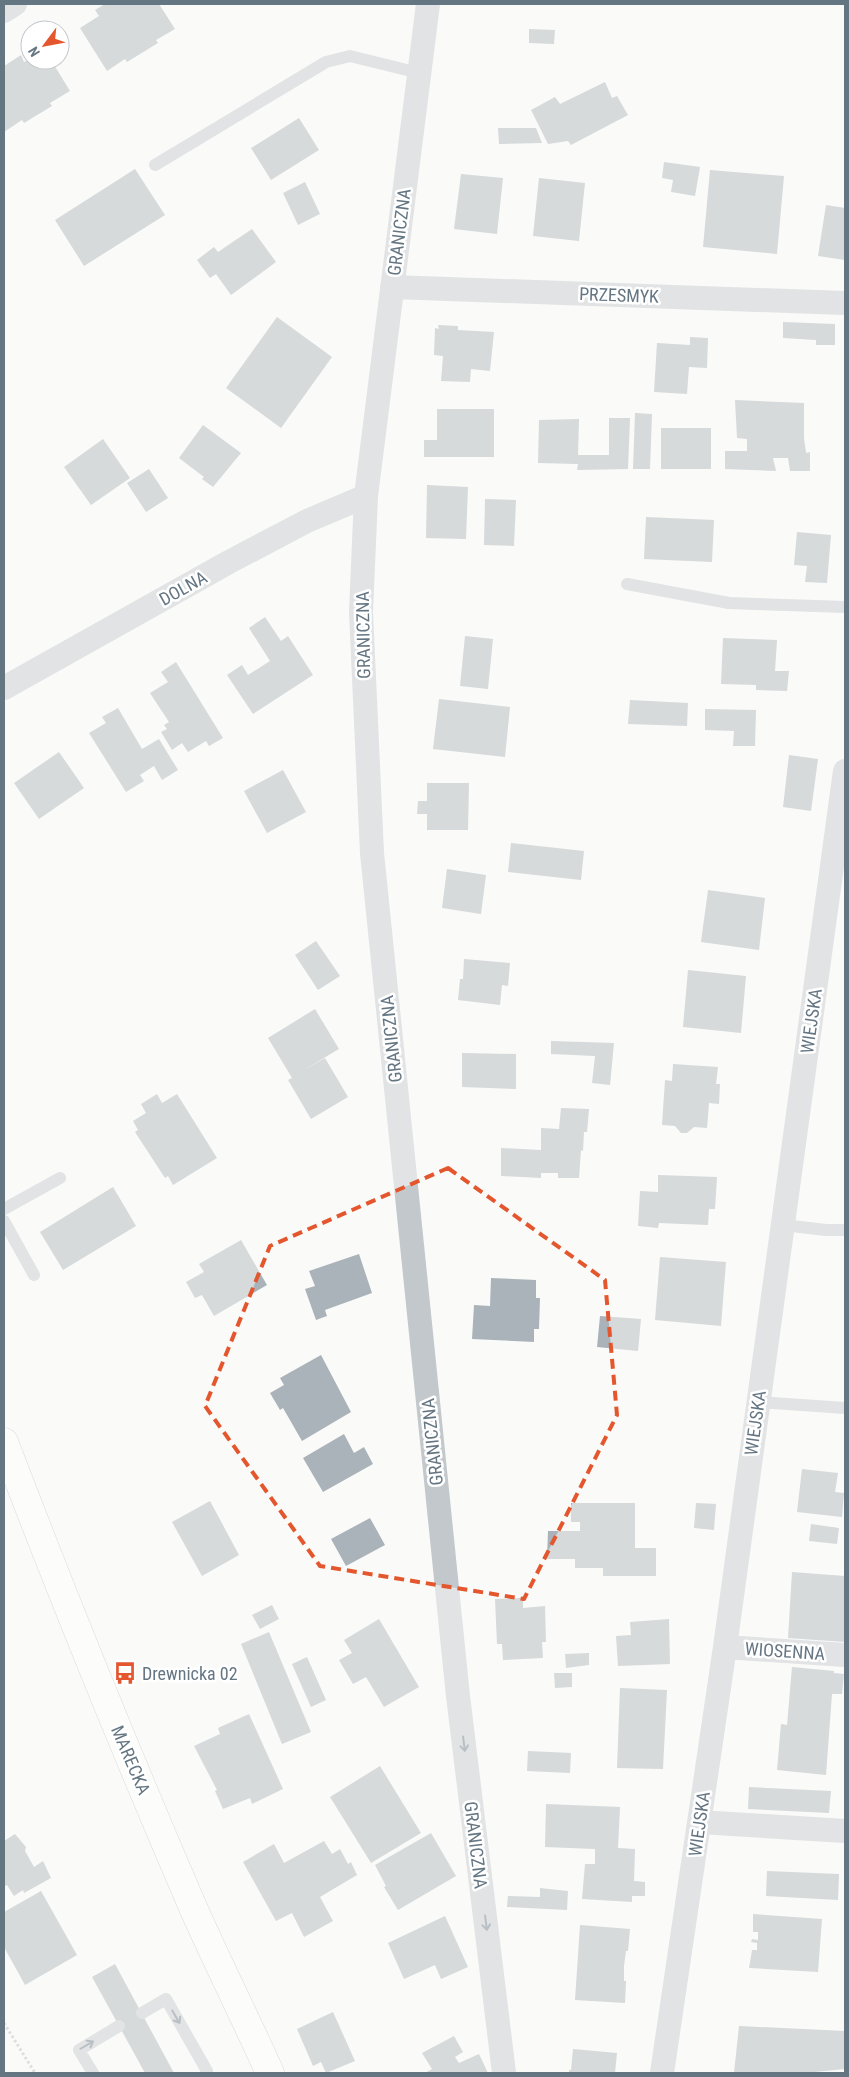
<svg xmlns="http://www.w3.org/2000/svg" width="849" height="2077" viewBox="0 0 849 2077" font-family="'Roboto Condensed',sans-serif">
	<rect width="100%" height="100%" fill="#fafaf8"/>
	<path fill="#aab3b9" d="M105,4H159L175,29L156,40L158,43L127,62L125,59L107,71L80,28L99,16L95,10Z
		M529,29L555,30L554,44L529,43Z
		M21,55L24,62L30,59V60H51L70,91L50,103L52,106L24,123L22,120L4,132V66Z
		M605,82L612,98L617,96L628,115L571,145L568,141L548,144L531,110L555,97L560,104Z
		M299,118L319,150L271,180L251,148Z
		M498,128H536L542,143L499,144Z
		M664,162L700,167L695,196L671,192L673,180L662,178Z
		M135,169L165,215L84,266L55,220Z
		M710,170L784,176L777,254L703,247Z
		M461,174L503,178L497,234L454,229Z
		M539,178L585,183L579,241L533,236Z
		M305,182L320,214L298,225L283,193Z
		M826,205L845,208V260L818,256Z
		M252,229L276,262L231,295L216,274L210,278L197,260L214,247L218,252Z
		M277,317L332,357L281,428L226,388Z
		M783,322L835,324V345H816V340L783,338Z
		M438,325L458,326V330L494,332L490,371L471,369L470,382L441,381L443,356L434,355L435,328L439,329Z
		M690,337L708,338L707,368L689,367L687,394L654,392L657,343L690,345Z
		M735,400L804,403V438L806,453L810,452V471H790L788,458H773L776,471L725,469V451H747V439L737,438Z
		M437,409H494V457H424V440H437Z
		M635,413L652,414L650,469H633Z
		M609,418H630L628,469L577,470L578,464L538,463L539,420L579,419L578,455H609Z
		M203,425L241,453L213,487L202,479L204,477L179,458Z
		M661,428H711V469H661Z
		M103,439L130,478L91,505L64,467Z
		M149,469L168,498L146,512L127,483Z
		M427,485L468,487L466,539L426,538Z
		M485,499L516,500L514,546L484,545Z
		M646,517L714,520L712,562L644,559Z
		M797,532L831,535L827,583L805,582L807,566L794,565Z
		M265,617L281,641L288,636L313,675L253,714L227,675L242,665L248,675L270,661L249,628Z
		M465,636L493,639L488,689L460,686Z
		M723,638L777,640L775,671H789L787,691L756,690V685L721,684Z
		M176,662L223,738L209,746L206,741L188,752L182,743L172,750L161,732L167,729L164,725L169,722L150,693L168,682L161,672Z
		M439,699L510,707L505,757L433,749Z
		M630,700L688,703L687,726L628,724Z
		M118,708L142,749L159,739L178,770L162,780L154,766L140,775L144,781L126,792L89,733L106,723L102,717Z
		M705,709L756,710L755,746H733L734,731L705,730Z
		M59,752L84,788L39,819L14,783Z
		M789,755L818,759L811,811L783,807Z
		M283,770L306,812L267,833L244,791Z
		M427,783H469L468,830H427V814H417L418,801H427Z
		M511,843L584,851L581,880L508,872Z
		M447,869L486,875L481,914L442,908Z
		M708,890L765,898L759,950L701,942Z
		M316,941L340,976L318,990L295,955Z
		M464,959L510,963L508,986L502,985L500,1005L458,1000L460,979H463Z
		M688,970L746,976L741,1033L683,1027Z
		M315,1009L339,1049L302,1071L325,1058L348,1097L311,1119L288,1080L292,1078L268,1038Z
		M551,1041L614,1043L610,1085L592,1083L595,1056L551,1054Z
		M462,1053L516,1054V1089L462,1087Z
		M673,1064L718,1067L716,1084H720L719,1104L709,1103L707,1128L694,1127L687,1133H681L675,1126L662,1125L665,1080L672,1081Z
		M157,1094L162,1103L177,1094L217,1158L173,1185L168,1176L165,1178L135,1132L138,1130L133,1121L146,1113L141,1104Z
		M561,1108L589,1109L587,1132H584L583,1151L581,1150L579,1178H558V1173H541V1178L501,1176V1148L541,1150V1128L559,1129Z
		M658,1175L717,1177L715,1209H709L708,1225L659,1223L658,1228L638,1226L640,1191L658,1192Z
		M113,1187L136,1226L63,1270L40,1232Z
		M241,1240L267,1285L214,1316L202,1295L195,1298L186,1282L204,1272L199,1264Z
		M359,1254L372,1293L325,1310L327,1316L316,1320L305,1289L315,1286L309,1271Z
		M660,1257L726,1262L721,1326L655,1320Z
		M491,1278L536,1280V1298H540L539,1329H534V1342L472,1339L474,1305L490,1306Z
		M600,1316L641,1319L638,1351L597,1347Z
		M321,1355L351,1412L302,1441L283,1408L280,1410L270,1393L284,1385L280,1378Z
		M344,1434L354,1453L364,1447L373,1464L323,1492L303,1458Z
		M802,1469L838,1473L835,1492L844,1493L842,1517L797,1512Z
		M210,1501L239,1555L202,1576L172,1522Z
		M571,1503H635V1548H656V1576H603V1568H575V1559H547L548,1531H580V1522H571Z
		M696,1503L716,1504L714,1530L694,1528Z
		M370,1518L385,1545L346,1566L331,1539Z
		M811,1524L839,1528L837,1544L809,1541Z
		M792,1572L845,1576V1642L788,1638Z
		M523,1598V1608L545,1606L546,1642H542L543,1658L503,1660L502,1644H497L495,1599Z
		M272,1605L279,1619L260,1629L252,1615Z
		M379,1619L419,1687L384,1707L366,1677L353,1684L339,1660L352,1653L344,1640Z
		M669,1619L670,1664L618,1666L616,1636L631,1635L630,1622Z
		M269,1632L311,1732L282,1744L241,1644Z
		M589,1653V1665L566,1668L565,1654Z
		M307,1657L326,1700L311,1707L292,1664Z
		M792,1667L834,1671V1673L844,1674L842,1694H832L826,1775L777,1770L781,1724L787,1725Z
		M554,1673H572V1687L555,1688Z
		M620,1688L667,1690L663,1769L617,1768Z
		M249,1714L283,1789L252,1804L250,1798L223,1809L215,1791L217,1790L194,1746L220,1734L218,1728Z
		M528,1751L571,1753L570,1773L527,1771Z
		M380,1766L421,1833L371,1863L330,1797Z
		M749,1787L831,1791L829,1813L748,1809Z
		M546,1804L620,1807L618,1848L635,1849L634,1881L645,1882V1896H632V1902L582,1899L585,1864H595V1849L545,1847Z
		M431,1833L456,1876L398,1910L384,1887L386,1886L375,1865Z
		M15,1834L26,1847L25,1851L34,1867L43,1861L51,1878L24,1893L23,1890L14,1896L7,1885L4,1887V1841Z
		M324,1841L332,1854L340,1849L348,1864L351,1862L357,1875L320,1897L333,1921L304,1937L292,1913L276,1921L243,1862L274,1844L284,1863Z
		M767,1871L839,1874L838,1900L766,1896Z
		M540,1888L568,1891L567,1910L507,1907L508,1896L540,1897Z
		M41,1891L77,1955L25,1985L4,1947V1912Z
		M753,1914L822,1919L818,1972L749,1968L752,1950H757V1943L751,1942L752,1939L758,1940V1932H753Z
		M445,1916L468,1967L441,1979L435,1965L404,1979L388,1943Z
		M580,1925L630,1929L628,1951H626L624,1966V1981H626L625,2003L575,2000Z
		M115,1964L174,2073H145L92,1977Z
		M333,2012L355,2061L326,2073L321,2062L313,2066L297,2029Z
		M739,2026L845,2031V2069L804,2073H734Z
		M454,2036L463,2052L455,2057L459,2063L479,2054L488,2073H425L432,2069L422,2053Z
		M573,2049L617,2053L615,2073H569V2070H571Z"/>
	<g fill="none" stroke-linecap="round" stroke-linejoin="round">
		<defs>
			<path id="secondary" d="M4,1442C63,1597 126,1752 192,1905C217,1962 245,2017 270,2073"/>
		</defs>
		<use href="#secondary" stroke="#b3babf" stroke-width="29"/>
		<path stroke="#bbbfc2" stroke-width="3" stroke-dasharray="2.5 2.5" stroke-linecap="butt" d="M4,2023L35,2073"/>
		<path stroke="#c3c8cc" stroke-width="12" d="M155,165L326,62L350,56L419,73
			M627,584L729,603L845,607
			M4,1209L60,1178
			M4,1221L34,1275
			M783,1225L826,1230H845
			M758,1402L845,1408
			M142,2013L166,1999L207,2071L206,2073
			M93,2073L79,2050L119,2026"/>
		<path stroke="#c3c8cc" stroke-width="24" d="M428,4L366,496L361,612L372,853L458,1696L504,2073
			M4,11L15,4
			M392,287L845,303
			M4,688L229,562L307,521L366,496
			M725,1647L845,1655
			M699,1822L845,1831
			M662,2073L725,1647L845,771"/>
		<use href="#secondary" stroke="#fff" stroke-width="28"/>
	</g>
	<defs><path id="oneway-shaft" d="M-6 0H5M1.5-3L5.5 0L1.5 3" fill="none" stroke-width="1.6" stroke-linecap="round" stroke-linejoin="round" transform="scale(1.25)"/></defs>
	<g stroke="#6a7a87">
		<use href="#oneway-shaft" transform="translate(464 1744) rotate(83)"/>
		<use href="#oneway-shaft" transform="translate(486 1923) rotate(83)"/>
		<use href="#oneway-shaft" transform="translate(176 2017) rotate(60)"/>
		<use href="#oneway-shaft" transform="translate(87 2045) rotate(-30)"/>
	</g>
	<path d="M0 0H849V2077H0ZM448,1168L605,1280L617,1415L524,1599L320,1566L205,1406L270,1246Z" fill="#fafaf8" fill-opacity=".55" fill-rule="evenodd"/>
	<path fill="none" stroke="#e4572e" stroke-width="4" stroke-dasharray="10 6" stroke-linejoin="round" d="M448,1168L605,1280L617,1415L524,1599L320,1566L205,1406L270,1246Z"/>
	<defs>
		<symbol id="bus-bare" viewBox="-9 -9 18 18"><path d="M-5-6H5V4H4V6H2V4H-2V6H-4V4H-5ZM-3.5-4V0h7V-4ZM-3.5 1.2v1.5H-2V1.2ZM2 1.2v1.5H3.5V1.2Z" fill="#e4572e" stroke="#fff" stroke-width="2.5" paint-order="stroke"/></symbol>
	</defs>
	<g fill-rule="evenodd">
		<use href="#bus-bare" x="109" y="1657" width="32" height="32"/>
	</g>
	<g text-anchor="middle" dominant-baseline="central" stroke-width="5" stroke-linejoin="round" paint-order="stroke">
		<g font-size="18" fill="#657683" stroke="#fff">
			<text transform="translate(399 232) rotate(-83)">GRANICZNA</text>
			<text transform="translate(619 295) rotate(2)">PRZESMYK</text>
			<text transform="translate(183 588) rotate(-29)">DOLNA</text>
			<text transform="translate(363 635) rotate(-91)">GRANICZNA</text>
			<text transform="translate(811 1021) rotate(-82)">WIEJSKA</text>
			<text transform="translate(391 1039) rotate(-96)">GRANICZNA</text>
			<text transform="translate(755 1423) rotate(-82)">WIEJSKA</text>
			<text transform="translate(432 1442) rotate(-96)">GRANICZNA</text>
			<text transform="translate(785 1651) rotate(4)">WIOSENNA</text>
			<text transform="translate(131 1760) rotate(67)">MARECKA</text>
			<text transform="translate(699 1824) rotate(-82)">WIEJSKA</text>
			<text transform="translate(476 1845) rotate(83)">GRANICZNA</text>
		</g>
		<g font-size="18" fill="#657683" stroke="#fff" text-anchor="start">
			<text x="142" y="1673">Drewnicka 02</text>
		</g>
	</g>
	<rect width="849" height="2077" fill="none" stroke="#657683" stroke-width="10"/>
	<g transform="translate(45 45) rotate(238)"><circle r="24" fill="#ffffff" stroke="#c1c8cd"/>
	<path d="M0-4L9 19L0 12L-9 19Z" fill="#e4572e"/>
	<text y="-8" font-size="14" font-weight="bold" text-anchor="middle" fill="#657683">N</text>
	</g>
</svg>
